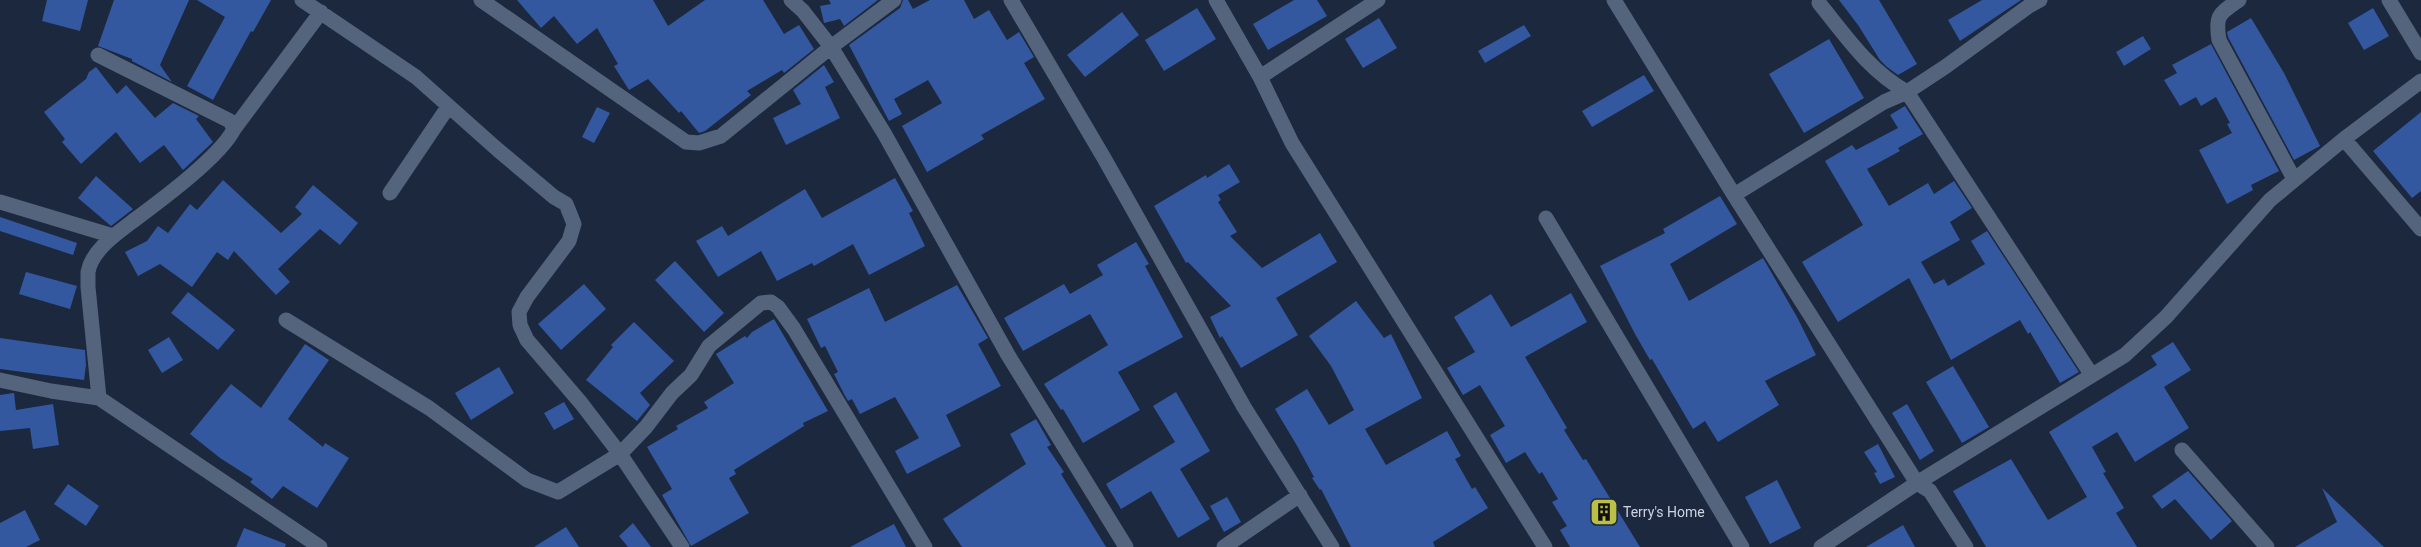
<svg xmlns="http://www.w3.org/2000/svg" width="2421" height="547" viewBox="0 0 2421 547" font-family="Roboto,sans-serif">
	<rect width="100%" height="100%" fill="#1c283e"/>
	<path fill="#33589f" d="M47,0H88L80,31L42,21Z
		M114,0H189L160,65L172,82L132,61V59L98,46Z
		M197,0H271L253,32L251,31L213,100L187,86L225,17Z
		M517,0H653L668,26L705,0H763L784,34L799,25L814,49L784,73L782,70L747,91L751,95L705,131L699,133L681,111L679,113L648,79L629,90L614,66L618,64L597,28L577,44L554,16L541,28Z
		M829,0H878L844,26L840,19L824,23L820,6L831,4Z
		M903,0H908L913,9L930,0H964L974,19L989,10L1007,40L1019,32L1034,57L1024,63L1045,99L981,135L984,139L927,172L902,126L942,103L928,80L894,99L902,114L889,121L849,45L900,8Z
		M1294,0H1317L1327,16L1268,50L1253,24Z
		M1839,0H1879L1917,64L1898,75L1887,67L1880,60L1858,25Z
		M1982,0H2021L1960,41L1948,20Z
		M1197,8L1216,39L1164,71L1145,40Z
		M2373,8L2389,36L2364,50L2348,23Z
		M1122,12L1139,35L1085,77L1067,55Z
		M1379,18L1397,48L1363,68L1345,39Z
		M2251,18L2284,73L2320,146L2294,160L2228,37L2227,32Z
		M1524,25L1531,36L1485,63L1478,51Z
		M2143,36L2151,49L2124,66L2116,52Z
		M1829,39L1864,98L1804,133L1769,74Z
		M2211,44L2279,171L2251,185L2253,190L2227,204L2199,150L2232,133L2227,124L2230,123L2216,97L2201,106L2196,97L2180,106L2164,80L2177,73L2172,65Z
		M824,65L834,82L825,87L840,118L786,145L773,118L801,104L793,90Z
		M96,67L117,94L126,85L155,118L173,103L199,116L196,119L213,142L183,170L164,145L140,163L116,132L81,164L62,142L65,139L44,112L86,79L89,72Z
		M1644,75L1654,91L1592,127L1582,111Z
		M1905,106L1923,134L1898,148L1900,151L1867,169L1889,206L1928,183L1934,194L1954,181L1972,208L1950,222L1960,240L1921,262L1934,284L1944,279L1948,286L1985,264L1971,241L1987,231L2079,372L2060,383L2030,332L2028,334L2020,320L1951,360L1909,278L1838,322L1802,262L1863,225L1825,161L1852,145L1856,150L1898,128L1890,115Z
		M597,107L610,113L594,143L582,137Z
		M2421,112V191L2412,198L2373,151Z
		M1229,164L1240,182L1218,195L1221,200L1218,202L1237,232L1230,236L1262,268L1320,233L1337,262L1276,298L1298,335L1241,368L1222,336L1220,338L1210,317L1231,306L1188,262L1186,263L1154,206L1206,175L1207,178Z
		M96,176L133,209L111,226L78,198Z
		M895,178L913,211L909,213L925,246L869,275L853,244L814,266L812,263L777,281L761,251L718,277L696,241L722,226L728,236L805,189L822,218Z
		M223,180L281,233L302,214L295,207L313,185L358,223L340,245L320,229L278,269L290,282L276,295L234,251L228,260L217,252L192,287L160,264L138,276L125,252L147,241L158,226L168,233L190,204L197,210Z
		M1720,196L1737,224L1670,264L1689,301L1763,258L1797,317L1816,355L1765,381L1779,405L1718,442L1705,421L1693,429L1652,359L1650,360L1635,334L1600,266L1665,233L1663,229Z
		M0,217L77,243L73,255L0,231Z
		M1136,242L1149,264L1145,266L1183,337L1118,372L1140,410L1083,443L1063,409L1061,410L1044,384L1108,345L1090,314L1023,351L1004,318L1064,284L1070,294L1103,275L1097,265Z
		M675,261L724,313L704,332L655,280Z
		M26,272L77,286L70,309L19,294Z
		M584,284L606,309L561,350L538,324Z
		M957,285L988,338L978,344L1001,386L946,415L961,446L907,474L895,451L919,438L895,397L860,414L852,399L848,401L844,394L834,374L838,372L825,346L821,348L807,319L869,288L885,322Z
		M188,292L235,330L218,350L171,313Z
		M1571,293L1587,322L1525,357L1567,428L1564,430L1583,460L1586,459L1640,547H1570L1560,530L1567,526L1552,502L1558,499L1542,472L1539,474L1525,452L1506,463L1490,435L1505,426L1480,385L1463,395L1447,368L1475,352L1454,317L1491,294L1511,327Z
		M1356,301L1384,338L1391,334L1422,398L1365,429L1386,465L1447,431L1461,456L1455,459L1472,489L1475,487L1488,508L1433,542L1435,547H1351L1321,489L1320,490L1312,478L1314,477L1296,444L1275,409L1307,389L1329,425L1354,410L1331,366L1309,336Z
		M774,319L828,411L803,423L804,426L734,470L736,474L729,478L749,513L691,546L662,495L672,489L647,447L678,429L676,426L708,408L704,402L734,383L716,354L745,336L747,338L752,332Z
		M634,322L674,361L640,393L650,405L637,421L586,380L613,347L611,345Z
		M169,337L183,360L162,373L148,350Z
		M0,338L85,350L86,365L84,380L0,369Z
		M2173,342L2191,370L2164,387L2189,428L2135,462L2117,432L2092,447L2106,472L2103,473L2124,508L2116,513L2137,547H1986L1953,491L2011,459L2048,520L2087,497L2049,432L2157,365L2151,356Z
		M305,344L329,360L288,419L323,447L325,443L349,458L317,508L283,486L272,499L250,482L253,479L220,458L190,434L231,384L261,408Z
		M1953,366L1989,427L1962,443L1926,382Z
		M499,367L514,393L471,420L455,393Z
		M1176,392L1210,451L1180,469L1210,519L1178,538L1151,491L1121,509L1106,484L1175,442L1153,406Z
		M14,393L16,410L53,404L59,445L33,449L30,428L0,431V395Z
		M564,402L574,419L554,430L544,413Z
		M1907,404L1934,451L1920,460L1892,413Z
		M1036,419L1051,445L1047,447L1064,472L1061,474L1106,547H962L943,519L1026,464L1010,434Z
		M1878,444L1895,477L1880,484L1874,473L1877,472L1864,452Z
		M2188,471L2232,521L2211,540L2175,499L2162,509L2152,496Z
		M1777,480L1801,528L1770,544L1745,497Z
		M68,484L99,506L86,526L54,504Z
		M2322,488L2384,547H2295L2337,522Z
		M1227,497L1241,522L1224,532L1210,506Z
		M25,510L40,540L26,547H0V523Z
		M633,523L651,547H628L619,536Z
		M894,524L906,547H850Z
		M1903,525L1915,547H1866Z
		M566,527L579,547H534Z
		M244,528L286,544L285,547H236Z"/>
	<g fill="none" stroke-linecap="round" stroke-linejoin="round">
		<path stroke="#55647d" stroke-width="15" d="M302,0L416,77L498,150L554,197L566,204L574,224L569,241L527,297L519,312L520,325L527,340L581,403L620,454L682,547
			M481,0L686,142L699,143L721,136L831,47L894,0
			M791,0L803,11L831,47L884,133L1008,355L1126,547
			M1011,0L1104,158L1244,407L1332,547
			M1216,0L1260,77L1292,143L1545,547
			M1614,0L1734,195L1917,483L1930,491L1966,547
			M2040,0L2029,6L1945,67L1907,92L2091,374
			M2239,0C2219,14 2215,15 2219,40L2294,179
			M2389,0L2421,53
			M1819,3C1846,36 1869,71 1907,92
			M98,55L230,121L234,129C221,156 160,201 133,221C116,234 92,250 88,272C88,277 88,283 88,287L99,398
			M1260,77L1378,0
			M234,129L321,12
			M2344,139L2421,229
			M390,193L448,107
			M1734,195L1884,102L1907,92
			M0,202L113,236
			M1546,218L1742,547
			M286,320L429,408L527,480L558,492L620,454L646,427L672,393L691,375L709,346L761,303L771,302L778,307L794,329L925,547
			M0,380L51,391L99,398L320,547
			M2182,450L2267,547
			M1224,547L1300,495
			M1821,547L1917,483L2125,355L2166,317L2270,200L2344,139L2421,81"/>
	</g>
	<defs>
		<symbol id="building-square" viewBox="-11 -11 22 22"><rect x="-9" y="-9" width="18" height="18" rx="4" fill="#bac046" stroke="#1c283e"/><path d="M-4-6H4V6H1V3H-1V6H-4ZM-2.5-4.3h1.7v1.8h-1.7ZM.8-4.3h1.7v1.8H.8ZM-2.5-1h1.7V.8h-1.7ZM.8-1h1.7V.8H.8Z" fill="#111"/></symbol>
	</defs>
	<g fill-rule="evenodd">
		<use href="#building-square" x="1588" y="496" width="32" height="32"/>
	</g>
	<g text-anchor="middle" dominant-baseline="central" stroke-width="4.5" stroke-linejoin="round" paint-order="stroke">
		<g font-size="14" fill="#cbd4e2" stroke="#1c283e" text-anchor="start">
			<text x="1623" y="512">Terry's Home</text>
		</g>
	</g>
</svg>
